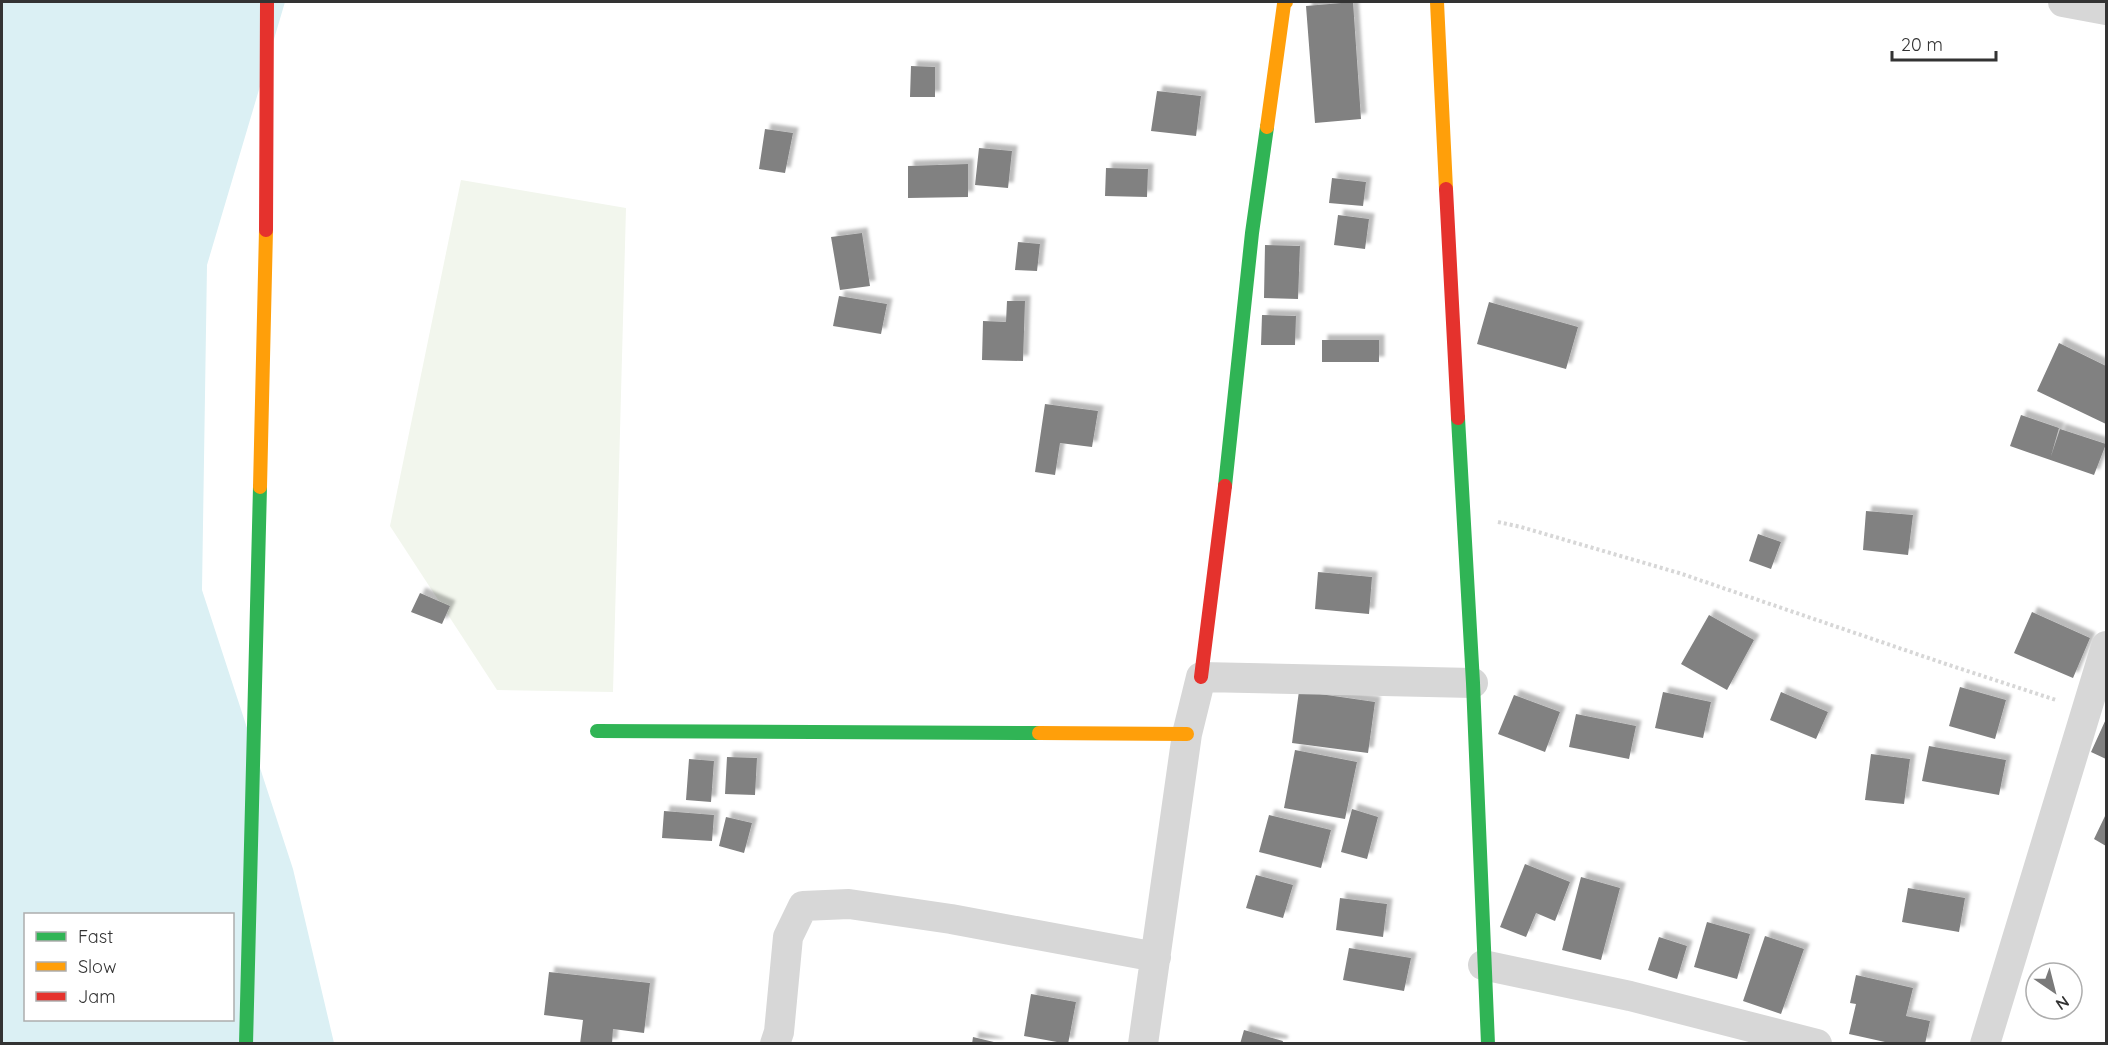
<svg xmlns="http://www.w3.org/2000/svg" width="2108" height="1045" viewBox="0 0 2108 1045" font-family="Quicksand,sans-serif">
	<defs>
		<filter id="shadow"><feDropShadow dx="5.5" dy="-5.5" stdDeviation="1.5" flood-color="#0004"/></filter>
	</defs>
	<rect width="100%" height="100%" fill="#fff"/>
	<path fill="#f2f6ed" d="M461,180L626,208L613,692L497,690L390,526Z"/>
	<path fill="#dbf0f4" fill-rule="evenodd" d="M2,2H285L207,265L202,590L293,869L334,1043L2,1044ZM26,914H232V1020H26Z"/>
	<path fill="#818181" filter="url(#shadow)" d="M1353,2L1361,119L1315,123L1306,6Z
		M911,66L935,67V97H910Z
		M1157,91L1201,96L1196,136L1151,131Z
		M765,129L793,133L785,173L759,169Z
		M979,148L1012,151L1008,188L975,185Z
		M968,164V197L908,198V166Z
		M1106,168L1148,169L1147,197L1105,196Z
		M1332,178L1366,182L1363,206L1329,203Z
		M1338,215L1369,219L1365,249L1334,245Z
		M862,233L870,286L840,290L831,237Z
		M1018,242L1040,244L1037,271L1015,270Z
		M1265,245L1300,246L1298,299L1264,298Z
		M839,296L887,304L881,334L833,326Z
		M1007,301H1025L1023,361L982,360L983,321L1006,322Z
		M1489,302L1578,327L1566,369L1477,344Z
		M1262,315L1296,316L1295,345H1261Z
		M1322,340H1379V362H1322Z
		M2059,343L2106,366V424L2037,391Z
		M1045,404L1098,411L1092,447L1060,443L1055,475L1035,472Z
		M2021,415L2059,428L2051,456L2060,429L2106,444L2094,475L2010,446Z
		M1866,511L1913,515L1908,555L1863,550Z
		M1758,534L1781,542L1771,569L1749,561Z
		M1318,572L1372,577L1369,614L1315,609Z
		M420,593L450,606L442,624L411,612Z
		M2032,612L2090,638L2073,678L2014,653Z
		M1709,615L1754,640L1727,690L1681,664Z
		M1960,687L2006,700L1995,739L1949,726Z
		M1299,691L1375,702L1368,753L1292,743Z
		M1663,692L1711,702L1703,738L1655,728Z
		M1781,692L1828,712L1816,739L1770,720Z
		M1514,695L1560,712L1545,752L1498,734Z
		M1576,714L1636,726L1629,759L1569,747Z
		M2106,719V759L2091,752Z
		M1929,746L2006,760L1999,795L1922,781Z
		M1295,750L1357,762L1345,819L1284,808Z
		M1871,754L1910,759L1904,804L1865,800Z
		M727,757L757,758L755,795L725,794Z
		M689,759L714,761L711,802L686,800Z
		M1352,809L1378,817L1367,859L1341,852Z
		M664,811L714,815L712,841L662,838Z
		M2106,814V846L2094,839Z
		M1269,815L1331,830L1321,868L1259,852Z
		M726,817L752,823L744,853L719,846Z
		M1525,864L1570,882L1555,921L1536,913L1526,937L1500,927Z
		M1256,875L1293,885L1283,918L1246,908Z
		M1581,877L1620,888L1601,960L1562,950Z
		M1908,888L1965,898L1959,932L1902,922Z
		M1340,898L1387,904L1383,937L1336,930Z
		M1707,922L1750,934L1737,979L1694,967Z
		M1765,936L1804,949L1781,1014L1743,1001Z
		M1659,937L1687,946L1677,979L1648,970Z
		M1349,948L1411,958L1404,991L1343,980Z
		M549,972L650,983L644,1033L613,1029L612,1044H580L583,1020L544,1015Z
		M1856,975L1913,988L1906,1016L1930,1021L1925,1044H1894L1849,1034L1856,1004L1850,1003Z
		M1031,994L1076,1002L1068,1044L1024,1036Z
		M1244,1030L1283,1041L1282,1044H1240Z
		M973,1037L998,1043V1044H972Z"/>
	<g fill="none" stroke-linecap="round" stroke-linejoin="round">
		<path stroke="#d7d7d7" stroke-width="4" stroke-dasharray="3 3" stroke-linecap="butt" d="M1498,522L1521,527L1679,573L1946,664L2056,700"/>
		<path stroke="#d7d7d7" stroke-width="30" d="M2063,2L2106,10
			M1483,965L1630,996L1817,1044
			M775,1044L779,1032L788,937L803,906L849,904L951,919L1156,957
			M1143,1044L1187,734L1201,677L1473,683
			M1985,1044L2106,646"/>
		<path stroke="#30b455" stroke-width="14" d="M1458,418L1473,683L1488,1044
			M1225,486L1252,233L1267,127
			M597,731L1039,733
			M246,1044L260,487"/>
		<path stroke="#ff9f0a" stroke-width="14" d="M1437,2L1446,189
			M1267,127L1284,4L1286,2
			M260,487L266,230
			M1039,733L1187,734"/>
		<path stroke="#e5322d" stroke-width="14" d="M1446,189L1458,418
			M266,230L267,2
			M1201,677L1225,486"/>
	</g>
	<rect width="2108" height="1045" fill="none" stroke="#333333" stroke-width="6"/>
	<rect x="24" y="913" width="210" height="108" fill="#ffffff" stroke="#adadad" stroke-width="1.5"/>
	<rect x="36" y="932" width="30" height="9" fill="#30b455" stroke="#adadad" stroke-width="1.5"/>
	<text x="78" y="943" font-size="18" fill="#333333">Fast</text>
	<rect x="36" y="962" width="30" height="9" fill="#ff9f0a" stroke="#adadad" stroke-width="1.5"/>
	<text x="78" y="973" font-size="18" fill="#333333">Slow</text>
	<rect x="36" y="992" width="30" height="9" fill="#e5322d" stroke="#adadad" stroke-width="1.5"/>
	<text x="78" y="1003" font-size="18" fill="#333333">Jam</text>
	<g transform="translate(2054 991) rotate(145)"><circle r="28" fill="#ffffff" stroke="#adadad" stroke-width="1.5"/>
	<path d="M0-4.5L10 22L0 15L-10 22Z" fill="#7a7a7a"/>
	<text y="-9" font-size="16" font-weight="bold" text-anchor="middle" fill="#333333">N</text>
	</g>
	<path d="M1892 51v9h104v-9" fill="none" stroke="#333333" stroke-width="3"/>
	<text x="1901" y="51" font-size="18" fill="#333333" stroke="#ffffff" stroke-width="4.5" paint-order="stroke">20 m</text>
</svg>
